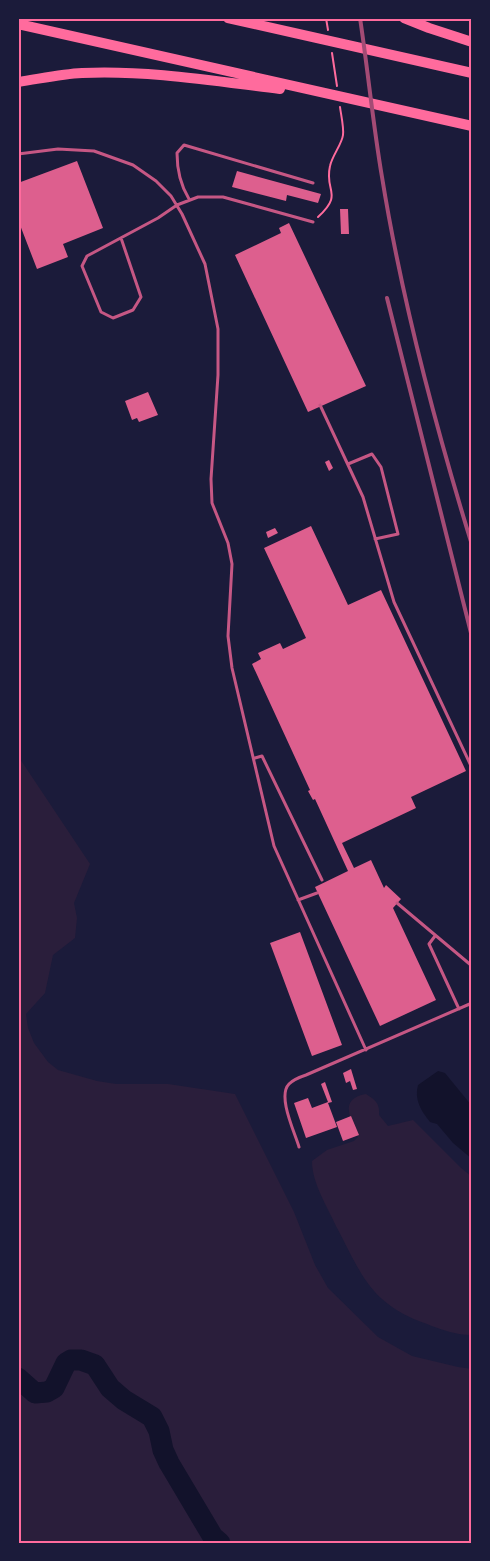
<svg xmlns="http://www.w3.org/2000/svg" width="490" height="1561" viewBox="0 0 490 1561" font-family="Figtree,sans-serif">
	<rect width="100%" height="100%" fill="#1b1b3a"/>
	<path fill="#2a1e3b" d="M18,756L90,864L74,903L77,918L75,938L53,955L45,993L26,1014L28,1028L34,1043L48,1062L58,1070L97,1081L116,1084H168L235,1094L294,1212L315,1265L328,1288L378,1337L412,1356L458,1367L472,1369V1543H18Z
		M366,1094C375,1100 380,1103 379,1115L388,1126L413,1120L460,1167L472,1177V1335C456,1335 442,1330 427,1324C370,1304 362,1275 336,1226C327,1206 312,1183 312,1161L327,1150L354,1141L358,1137C351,1119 338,1099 366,1094Z"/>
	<path fill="#12122b" d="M438,1071L445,1073L472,1106V1159L453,1143L437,1124L430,1122C421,1111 414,1099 418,1085Z"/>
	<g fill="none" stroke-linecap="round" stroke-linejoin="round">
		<path stroke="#12122b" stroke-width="4" d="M205,1524L206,1543"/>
		<path stroke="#12122b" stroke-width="21" d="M18,1378L35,1393L47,1392L54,1388L66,1363L71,1360H81L95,1365L110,1388L124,1400L152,1417L159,1431L163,1450L169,1463L213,1537L220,1543"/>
	</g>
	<path fill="#dd5f8e" d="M77,161L103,228L63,244L68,257L37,269L20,225H18V183Z
		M237,171L321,194L318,203L287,195L286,201L232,187Z
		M340,209H348L349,234H341Z
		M289,223L366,386L308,412L235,255L281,233L279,228Z
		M148,392L158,415L139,422L137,418L132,420L125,401Z
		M329,460L333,468L329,471L325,462Z
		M311,526L348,605L381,590L466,771L411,797L416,808L342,843L354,868L371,860L384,888L386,885L401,899L393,908L436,1000L380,1026L315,887L348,871L315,799L313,800L308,791L310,790L252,664L261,659L258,653L280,643L283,649L306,638L264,548Z
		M275,528L278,533L268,538L266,532Z
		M300,932L342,1045L312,1056L270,943Z
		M351,1069L357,1089L353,1090L350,1081L346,1083L343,1073Z
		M325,1082L332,1102L328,1103L337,1127L306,1138L294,1103L308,1098L312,1108L328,1102L321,1084Z
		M351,1116L359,1135L343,1141L336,1122Z"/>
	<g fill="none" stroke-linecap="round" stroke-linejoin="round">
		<path stroke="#ff6b9d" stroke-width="2" d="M326,18L328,30
			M332,53L337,86
			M318,217C344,193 324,192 330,166C332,156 342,144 343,135C344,127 341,115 340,107"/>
		<path stroke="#c65784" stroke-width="3" d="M18,154L58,149L94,151L133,165L156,181L171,196L182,214L205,264L218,329V375L211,479L212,503L228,543L232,564L228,636L232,668L274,846L366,1050
			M189,199C181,186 177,169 177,153L184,145L313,183
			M121,238L141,297L133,310L113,318L101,312L82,266L87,256L158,218L177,205L198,197H223L313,222
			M320,405L363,497L394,602L472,768
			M348,464L372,454L381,467L398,534L375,539
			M255,758L262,756L322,880
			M298,900L317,893
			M397,903L472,966
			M435,936L429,944L459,1009
			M299,1147C295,1133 277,1096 289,1084C293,1080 300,1077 306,1075L472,1003"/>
		<path stroke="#ff6b9d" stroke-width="10" d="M228,18L472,73
			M404,18L429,28L472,42
			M18,24L472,126
			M18,82C39,79 61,74 82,73C148,70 214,81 280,89"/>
		<path stroke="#a44b75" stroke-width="4" d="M360,18C368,71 373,124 382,177C402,301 435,425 472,545
			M387,298L472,637"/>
	</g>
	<rect width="490" height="1561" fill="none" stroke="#1b1b3a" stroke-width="39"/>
	<rect x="20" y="20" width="450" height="1522" fill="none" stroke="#ff6b9d" stroke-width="2"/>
</svg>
